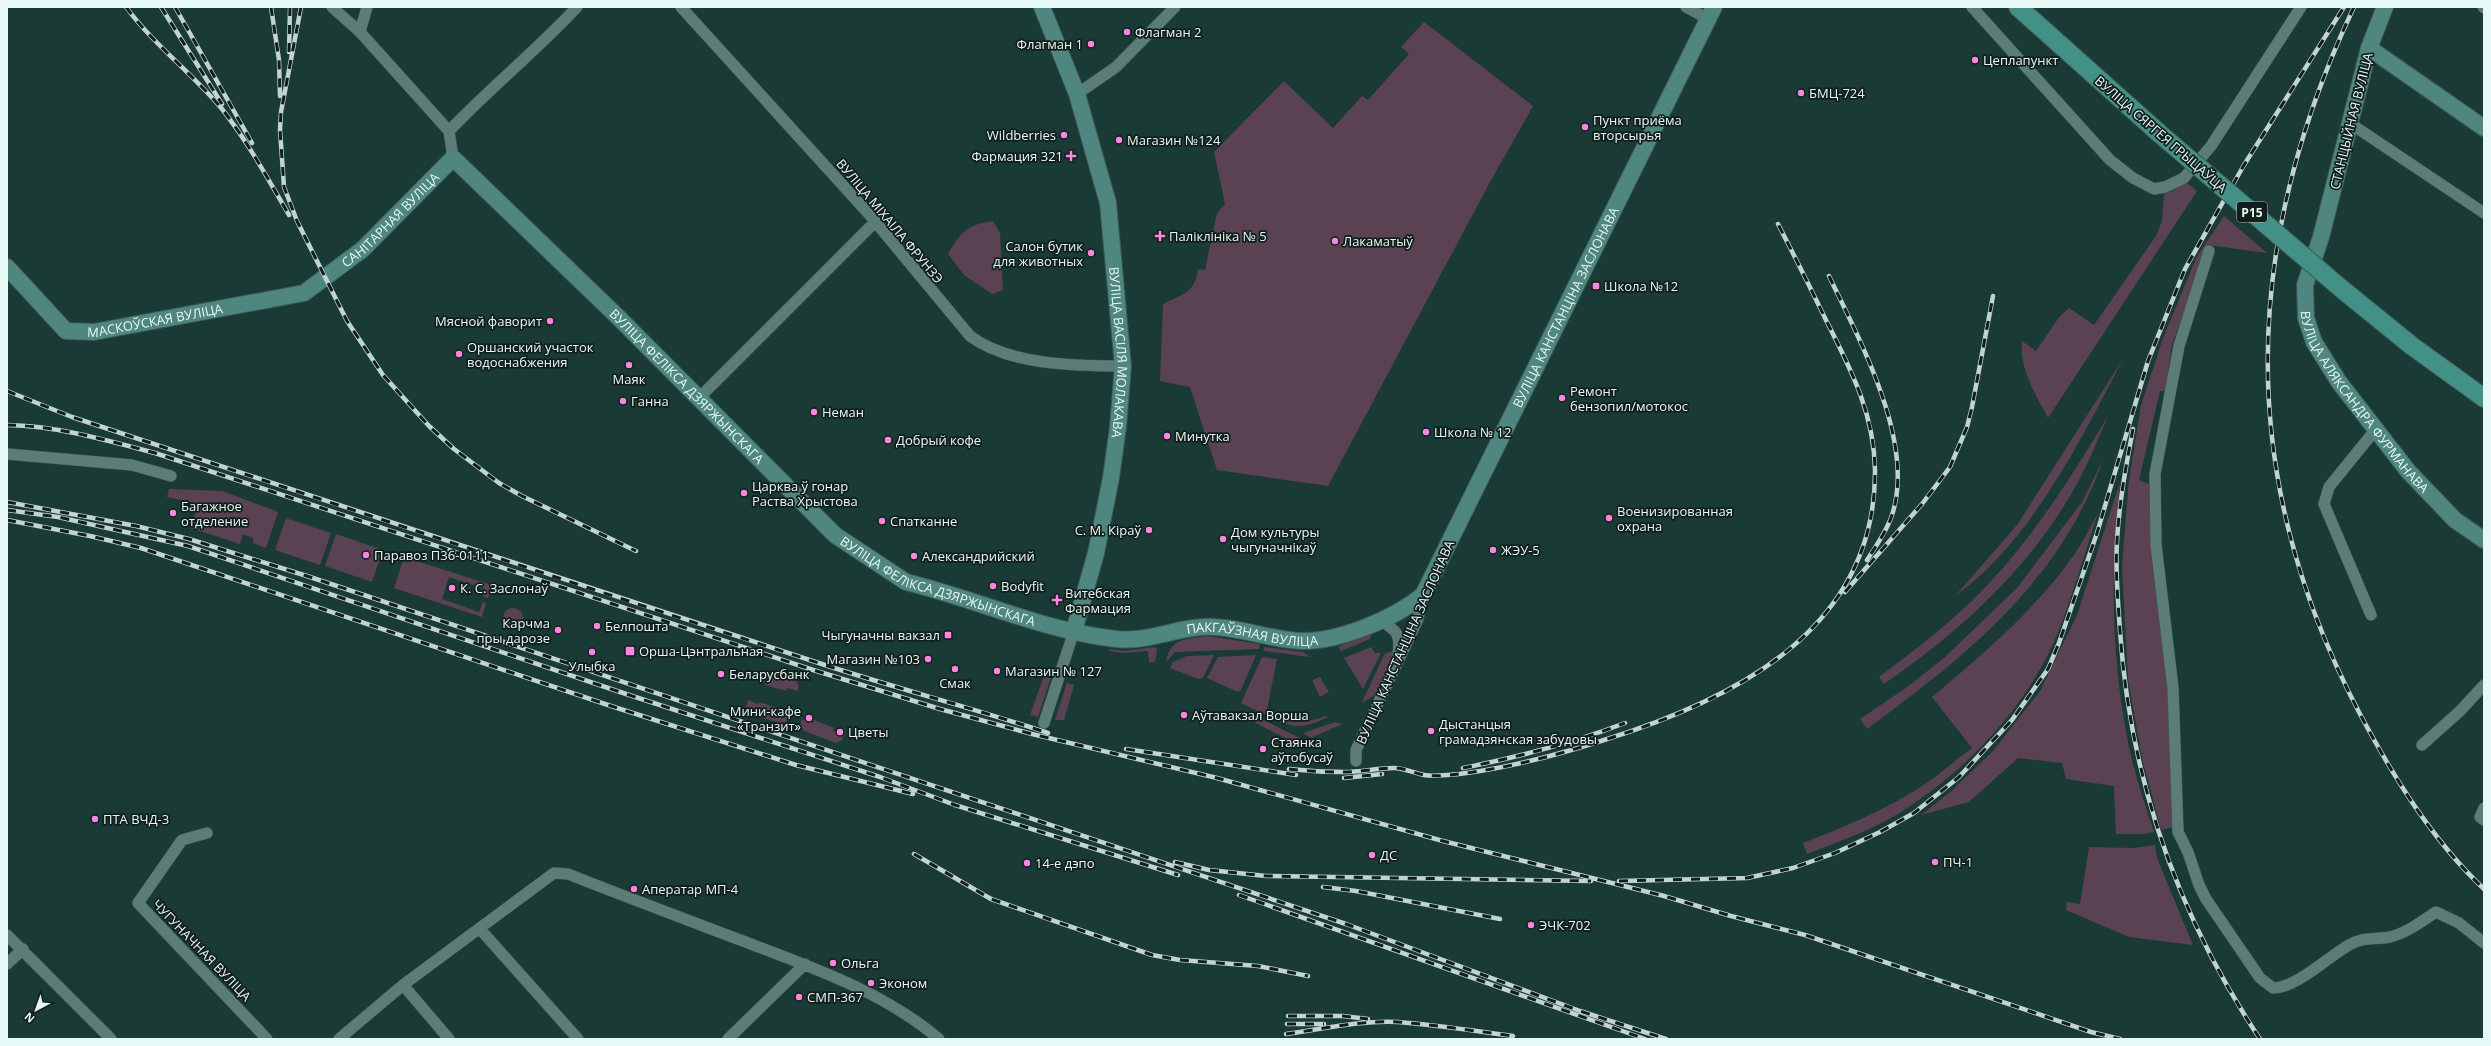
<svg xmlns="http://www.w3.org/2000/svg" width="2491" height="1046" viewBox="0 0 2491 1046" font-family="'Open Sans',sans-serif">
	<rect width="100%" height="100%" fill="#1a3a36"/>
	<path fill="#5a4253" d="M1424,22L1533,106L1489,184L1328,486L1217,470L1190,387L1160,381L1163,304C1183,294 1195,293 1198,269L1205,270L1217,213L1225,204L1214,152L1284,81L1333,128L1362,96L1368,100L1409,54L1401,47Z
		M2186,182L2197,191L2048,418C2036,395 2019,369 2022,341L2036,351L2060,316L2069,308L2094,325L2156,236L2162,221L2164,194L2172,191Z
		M2224,216L2267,253L2208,245L2172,345L2165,391H2160L2139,480L2149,484L2153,572L2169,688L2175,827L2161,830L2142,758L2128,679L2122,566L2129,480L2141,405L2163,338L2197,256Z
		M993,221L1000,233L1003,290L992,294L964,275L948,254C960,233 968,224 993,221Z
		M2123,359C2082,438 2030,543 1956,595L2017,525Z
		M2108,416C2095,447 2082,478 2064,506C2018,579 1954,636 1884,684L1879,677C1918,647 1959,617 1992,580C2038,530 2073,474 2108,416Z
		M2103,460C2060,582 1967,655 1867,729L1860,719L1910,685L1945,657L2017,588L2082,502Z
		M2120,482C2110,570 2111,660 2129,747C2135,776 2145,804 2154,832L2143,834H2116L2114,786L2066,779L2062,763L2018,758L1969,802L1921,815L1950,792L1993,751L2040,691L2077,615Z
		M169,489L222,491L278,512L266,548L253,543V538L243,534L240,544L190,528L199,504L167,497Z
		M2098,513C2085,552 2074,592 2059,630C2032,699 1974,763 1913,804C1881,827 1843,840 1807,854L1803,843C1842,828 1880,812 1916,790C1936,778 1954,761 1972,748L1932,697C1983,654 2035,610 2074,555C2083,542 2090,527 2098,513Z
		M286,518L331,533L320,565L275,550Z
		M336,534L383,550L372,582L325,566Z
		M404,557L492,585L488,598L483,596L485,589L449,577L442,599L479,612L483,602L486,603L482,617L394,588Z
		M503 618a10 10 0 1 1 20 0a10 10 0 1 1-20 0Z
		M1372,632L1370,639L1341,651L1338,647Z
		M1207,636L1260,644L1259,649L1175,652L1166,662C1170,638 1186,639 1207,636Z
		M1155,647L1157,649L1155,662H1149L1148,651L1123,653L1109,651V649L1124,651Z
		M1264,647L1303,652L1310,657L1264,651Z
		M1371,647L1375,653H1381L1363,689L1344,658Z
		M1393,651C1393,669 1381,697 1362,702L1385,653Z
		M1214,655L1203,678L1198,679L1170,668L1173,662L1187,656Z
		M1256,655L1241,690L1238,692L1207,678L1218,657Z
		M1262,657L1277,659L1266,715L1241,703Z
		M764,670L796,680L799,686L797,691L787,688L786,691L765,685V682L755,679L757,673Z
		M1044,676L1051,678L1038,717L1030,715Z
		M1320,677L1329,692L1320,697L1312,680Z
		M1067,683L1074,685L1064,720H1055Z
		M748,700L758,704L759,702L780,709L779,712L789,716L787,721L781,724L749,713L746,707Z
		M1247,712L1302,739H1287L1240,715Z
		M1268,715C1291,724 1303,724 1326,716L1328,717C1301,730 1294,728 1267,717Z
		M802,719L813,723L814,720L834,728L833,731L843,735L842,740L836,743L804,731L800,725Z
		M1335,722L1342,724L1311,738L1303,733Z
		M2155,845L2157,858L2193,945L2129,937L2066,910L2067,902L2080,904L2089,847L2133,848Z"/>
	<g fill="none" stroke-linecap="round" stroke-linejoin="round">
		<defs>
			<path id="street" d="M332,7L360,32
				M367,7L360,32L449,131L453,158
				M681,7L868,213L970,336C1009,365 1075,366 1123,366
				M1686,7L1708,19
				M1972,7L2110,160L2133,178L2154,189L2165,187L2184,178L2211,146L2301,7
				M2483,7L2484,8
				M1077,94L1116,67L1175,7
				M2351,124L2484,213
				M449,131C490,88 536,51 577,7
				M2209,251L2179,346L2155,474L2156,545L2173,688L2178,832L2188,852L2199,885L2206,899L2260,978L2273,988C2296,988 2328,957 2349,945C2365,936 2375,940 2390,937C2407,933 2422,921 2436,912L2459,923L2484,943
				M698,399L875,222
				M7,454L132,465L171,476
				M2371,615L2324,504L2329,487L2376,429
				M1379,620C1397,630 1401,634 1398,655
				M1044,723L1074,631
				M2422,745L2460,711L2484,685
				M1356,761V750L1418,619L1423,595
				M2484,808L2480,817L2484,820
				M207,833L182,840L138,903L267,1039
				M480,929L578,1039
				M7,935L111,1039
				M7,964L23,949
				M403,985L449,1039
				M339,1039L403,985L554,873L568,874C626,897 685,919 743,941C811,967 884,992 939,1039
				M728,1039L805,964"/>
			<g id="secondary">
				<path id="s1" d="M1042,7L1077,94L1108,203L1123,366L1118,427L1111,478L1096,553L1074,631"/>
				<path id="s2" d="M2385,7L2369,48L2321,237L2305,285L2306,318L2314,342L2339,382L2408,471L2455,520L2484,540"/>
				<path d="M2369,48L2484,128"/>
				<path id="s3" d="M7,267L66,331L94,332L304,293L363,249L453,158L619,318L835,535L906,582C976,599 1044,631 1116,639C1149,643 1181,625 1214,627C1243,628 1272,640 1301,641C1338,642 1394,619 1423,595L1714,7"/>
			</g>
			<path id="primary" d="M2018,7L2160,134
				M2343,290L2412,346L2484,398"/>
		</defs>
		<use href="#street" stroke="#3d5955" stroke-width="12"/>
		<use href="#secondary" stroke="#3d5955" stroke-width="18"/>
		<use href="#primary" stroke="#3d5955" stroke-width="20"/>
		<use href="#street" stroke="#5c7c77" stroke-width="11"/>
		<use href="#secondary" stroke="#4f867f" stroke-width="16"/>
		<use href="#primary" stroke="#439087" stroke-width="18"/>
		<defs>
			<path id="rail" d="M126,7C154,45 192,73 222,109C248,142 268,179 289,215
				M161,7L222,104
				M175,7L252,143
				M271,7L279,60L280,96
				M301,7L281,112L280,130L284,187L297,221L347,321L383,375L429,426L454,449L499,483L522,496L636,551
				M2354,7C2241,246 2235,477 2360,714C2393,776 2432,840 2484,889
				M289,52L290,7
				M1829,276C1860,341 1916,443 1892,515C1887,531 1876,546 1867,560
				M7,391L72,417C324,500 577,585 831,667C903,690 976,709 1048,733
				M7,425C58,426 106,440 155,453L810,669L940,709L1032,734L1217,778L1443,841L1664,896L1731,916L1805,935L2091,1032L2120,1039
				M2133,429C2126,466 2119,503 2117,541C2115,570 2118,601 2120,631C2130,778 2178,916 2260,1039
				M7,502L136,526L189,539L310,577L1346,924L1580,1011L1666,1039
				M7,510L58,517L188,546L617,691L880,777L955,805L1178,875
				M7,520L90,536L141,548L611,706L796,765L913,794
				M1845,592L1922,504L1950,467L1967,427L1972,407L1993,296
				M1126,749L1296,775
				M1463,768C1518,757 1573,743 1625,723
				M1289,769C1307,771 1326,772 1344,772C1361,772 1378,768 1394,768C1404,768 1414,773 1424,775C1435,777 1448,775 1459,774C1508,768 1554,756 1601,741C1734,700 1876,630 1875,470C1874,412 1850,368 1825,318C1810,287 1794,255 1778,224
				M1344,778L1382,774
				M914,854L991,899L1152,955L1180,960L1258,966L1308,976
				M1175,862L1209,870L1266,876L1591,881
				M1619,881L1747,878L1793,868L1835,853L1880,832L1914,813L1959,777L2012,720L2048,669L2059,643L2097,533L2148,361L2185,269L2244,165L2344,7
				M1323,887L1356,891L1500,919
				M1239,895L1645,1039
				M1288,1016H1343L1368,1019
				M1287,1024H1324
				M1286,1034C1323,1029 1361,1020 1398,1022C1437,1025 1475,1031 1513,1036"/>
		</defs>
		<use href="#rail" stroke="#c0d4d1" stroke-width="4.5"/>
		<use href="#rail" stroke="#111e1c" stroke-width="3" stroke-dasharray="9" stroke-linecap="butt"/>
		<defs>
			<path id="primary-bridge" d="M2160,134L2343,290"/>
		</defs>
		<use href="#primary-bridge" stroke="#3d5955" stroke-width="20" stroke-linecap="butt"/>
		<use href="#primary-bridge" stroke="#439087" stroke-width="18"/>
	</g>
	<g fill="#fd86e1" stroke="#111e1c" stroke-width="1.5">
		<circle cx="1127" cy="32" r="4"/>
		<circle cx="1091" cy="44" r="4"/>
		<circle cx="1975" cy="60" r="4"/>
		<circle cx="1801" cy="93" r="4"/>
		<circle cx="1585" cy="127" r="4"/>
		<circle cx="1064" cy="135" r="4"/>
		<circle cx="1119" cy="140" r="4"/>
		<path d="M1069 150h4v4h4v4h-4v4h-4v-4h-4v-4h4z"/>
		<path d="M1158 230h4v4h4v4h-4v4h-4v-4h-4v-4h4z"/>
		<circle cx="1335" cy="241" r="4"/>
		<circle cx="1091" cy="253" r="4"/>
		<rect x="1592" y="282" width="8" height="8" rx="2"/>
		<circle cx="550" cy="321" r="4"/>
		<circle cx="459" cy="354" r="4"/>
		<circle cx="629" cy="365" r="4"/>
		<circle cx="1562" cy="398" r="4"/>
		<circle cx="623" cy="401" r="4"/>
		<circle cx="814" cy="412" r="4"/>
		<circle cx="1426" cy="432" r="4"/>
		<circle cx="1167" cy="436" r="4"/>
		<circle cx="888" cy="440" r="4"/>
		<circle cx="744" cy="493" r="4"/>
		<circle cx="173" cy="513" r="4"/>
		<circle cx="1609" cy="518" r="4"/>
		<circle cx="882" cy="521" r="4"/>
		<circle cx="1149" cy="530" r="4"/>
		<circle cx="1223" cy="539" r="4"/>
		<circle cx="1493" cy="550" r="4"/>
		<circle cx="366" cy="555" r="4"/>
		<circle cx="914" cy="556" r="4"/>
		<circle cx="993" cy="586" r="4"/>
		<circle cx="452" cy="588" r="4"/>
		<path d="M1055 594h4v4h4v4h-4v4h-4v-4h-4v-4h4z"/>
		<circle cx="597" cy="626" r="4"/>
		<circle cx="558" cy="630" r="4"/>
		<rect x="944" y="631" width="8" height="8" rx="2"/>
		<rect x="625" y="646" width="10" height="10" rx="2"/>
		<circle cx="592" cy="652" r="4"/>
		<circle cx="928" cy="659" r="4"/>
		<circle cx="955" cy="669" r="4"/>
		<circle cx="997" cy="671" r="4"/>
		<circle cx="721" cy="674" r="4"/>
		<circle cx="1184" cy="715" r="4"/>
		<circle cx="809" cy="718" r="4"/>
		<circle cx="1431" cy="731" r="4"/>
		<circle cx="840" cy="732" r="4"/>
		<circle cx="1263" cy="749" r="4"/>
		<circle cx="95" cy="819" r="4"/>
		<circle cx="1372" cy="855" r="4"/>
		<circle cx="1935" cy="862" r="4"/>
		<circle cx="1027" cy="863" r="4"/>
		<circle cx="634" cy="889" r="4"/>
		<circle cx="1531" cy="925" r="4"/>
		<circle cx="833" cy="963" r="4"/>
		<circle cx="871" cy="983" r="4"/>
		<circle cx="799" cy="997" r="4"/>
	</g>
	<g text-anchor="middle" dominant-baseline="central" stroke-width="3.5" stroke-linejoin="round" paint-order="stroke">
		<rect fill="#111e1c" stroke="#a7b7b5" stroke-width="1" x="2237" y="202" width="30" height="20" rx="3"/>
		<g font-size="12" font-weight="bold" fill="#e7f9f6">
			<text x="2252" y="212">Р15</text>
		</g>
		<g font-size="13" fill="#e7f9f6" stroke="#111e1c" text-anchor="start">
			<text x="1135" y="32">Флагман 2</text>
			<text x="1083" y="44" text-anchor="end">Флагман 1</text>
			<text x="1983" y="60">Цеплапункт</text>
			<text x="1809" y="93">БМЦ-724</text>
			<text x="1593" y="120">Пункт приёма<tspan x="1593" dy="15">вторсырья</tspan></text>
			<text x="1056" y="135" text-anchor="end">Wildberries</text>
			<text x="1127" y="140">Магазин №124</text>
			<text x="1063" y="156" text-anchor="end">Фармация 321</text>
			<text x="1169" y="236">Паліклініка № 5</text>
			<text x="1343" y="241">Лакаматыў</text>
			<text x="1083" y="246" text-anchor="end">Салон бутик<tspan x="1083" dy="15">для животных</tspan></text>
			<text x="1604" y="286">Школа №12</text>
			<text x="542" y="321" text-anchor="end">Мясной фаворит</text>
			<text x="467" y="347">Оршанский участок<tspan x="467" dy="15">водоснабжения</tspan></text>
			<text x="629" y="379" text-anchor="middle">Маяк</text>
			<text x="1570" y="391">Ремонт<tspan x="1570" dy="15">бензопил/мотокос</tspan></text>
			<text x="631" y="401">Ганна</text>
			<text x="822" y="412">Неман</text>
			<text x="1434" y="432">Школа № 12</text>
			<text x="1175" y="436">Минутка</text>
			<text x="896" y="440">Добрый кофе</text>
			<text x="752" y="486">Царква ў гонар<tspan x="752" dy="15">Раства Хрыстова</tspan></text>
			<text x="181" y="506">Багажное<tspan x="181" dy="15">отделение</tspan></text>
			<text x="1617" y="511">Военизированная<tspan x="1617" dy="15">охрана</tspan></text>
			<text x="890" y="521">Спатканне</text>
			<text x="1141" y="530" text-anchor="end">С. М. Кіраў</text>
			<text x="1231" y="532">Дом культуры<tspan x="1231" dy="15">чыгуначнікаў</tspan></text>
			<text x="1501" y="550">ЖЭУ-5</text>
			<text x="374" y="555">Паравоз П36-0111</text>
			<text x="922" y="556">Александрийский</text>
			<text x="1001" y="586">Bodyfit</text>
			<text x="460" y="588">К. С. Заслонаў</text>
			<text x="1065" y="593">Витебская<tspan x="1065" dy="15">Фармация</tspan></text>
			<text x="550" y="623" text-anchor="end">Карчма<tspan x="550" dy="15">пры дарозе</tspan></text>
			<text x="605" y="626">Белпошта</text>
			<text x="940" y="635" text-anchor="end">Чыгуначны вакзал</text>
			<text x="639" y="651">Орша-Цэнтральная</text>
			<text x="920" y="659" text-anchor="end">Магазин №103</text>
			<text x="592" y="666" text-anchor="middle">Улыбка</text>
			<text x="1005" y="671">Магазин № 127</text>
			<text x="729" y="674">Беларусбанк</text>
			<text x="955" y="683" text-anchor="middle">Смак</text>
			<text x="801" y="711" text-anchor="end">Мини-кафе<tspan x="801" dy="15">«Транзит»</tspan></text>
			<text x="1192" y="715">Аўтавакзал Ворша</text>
			<text x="1439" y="724">Дыстанцыя<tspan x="1439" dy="15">грамадзянская забудовы</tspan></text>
			<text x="848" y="732">Цветы</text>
			<text x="1271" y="742">Стаянка<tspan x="1271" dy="15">аўтобусаў</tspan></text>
			<text x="103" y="819">ПТА ВЧД-3</text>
			<text x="1380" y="855">ДС</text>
			<text x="1943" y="862">ПЧ-1</text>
			<text x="1035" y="863">14-е дэпо</text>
			<text x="642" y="889">Аператар МП-4</text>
			<text x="1539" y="925">ЭЧК-702</text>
			<text x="841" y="963">Ольга</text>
			<text x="879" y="983">Эконом</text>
			<text x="807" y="997">СМП-367</text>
		</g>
		<g font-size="13" fill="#e7f9f6" stroke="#111e1c">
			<text transform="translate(2351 121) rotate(-76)">СТАНЦЫЙНАЯ ВУЛІЦА</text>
			<text transform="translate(2161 134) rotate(41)">ВУЛІЦА СЯРГЕЯ ГРЫЦАЎЦА</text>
			<text stroke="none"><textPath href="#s3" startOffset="442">САНІТАРНАЯ ВУЛІЦА</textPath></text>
			<text transform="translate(890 221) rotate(50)">ВУЛІЦА МІХАІЛА ФРУНЗЭ</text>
			<text stroke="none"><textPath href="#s3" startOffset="2011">ВУЛІЦА КАНСТАНЦІНА ЗАСЛОНАВА</textPath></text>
			<text stroke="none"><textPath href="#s3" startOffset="177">МАСКОЎСКАЯ ВУЛІЦА</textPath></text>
			<text stroke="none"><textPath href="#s1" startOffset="357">ВУЛІЦА ВАСІЛЯ МОЛАКАВА</textPath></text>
			<text stroke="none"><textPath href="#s3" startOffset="857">ВУЛІЦА ФЕЛІКСА ДЗЯРЖЫНСКАГА</textPath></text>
			<text stroke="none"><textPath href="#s2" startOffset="425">ВУЛІЦА АЛЯКСАНДРА ФУРМАНАВА</textPath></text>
			<text stroke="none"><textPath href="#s3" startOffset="1181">ВУЛІЦА ФЕЛІКСА ДЗЯРЖЫНСКАГА</textPath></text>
			<text stroke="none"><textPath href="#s3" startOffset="1508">ПАКГАЎЗНАЯ ВУЛІЦА</textPath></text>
			<text transform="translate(1405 642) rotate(-66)">ВУЛІЦА КАНСТАНЦІНА ЗАСЛОНАВА</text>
			<text transform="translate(202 950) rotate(46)">ЧУГУНАЧНАЯ ВУЛІЦА</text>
		</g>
	</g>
	<rect width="2491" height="1046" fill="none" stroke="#e7f9f6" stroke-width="16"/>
	<g transform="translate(36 1010) rotate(221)" stroke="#111e1c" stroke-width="3" paint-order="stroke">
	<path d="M0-3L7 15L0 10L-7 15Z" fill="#e7f9f6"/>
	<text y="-6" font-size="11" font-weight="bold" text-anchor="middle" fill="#e7f9f6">N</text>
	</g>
</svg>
